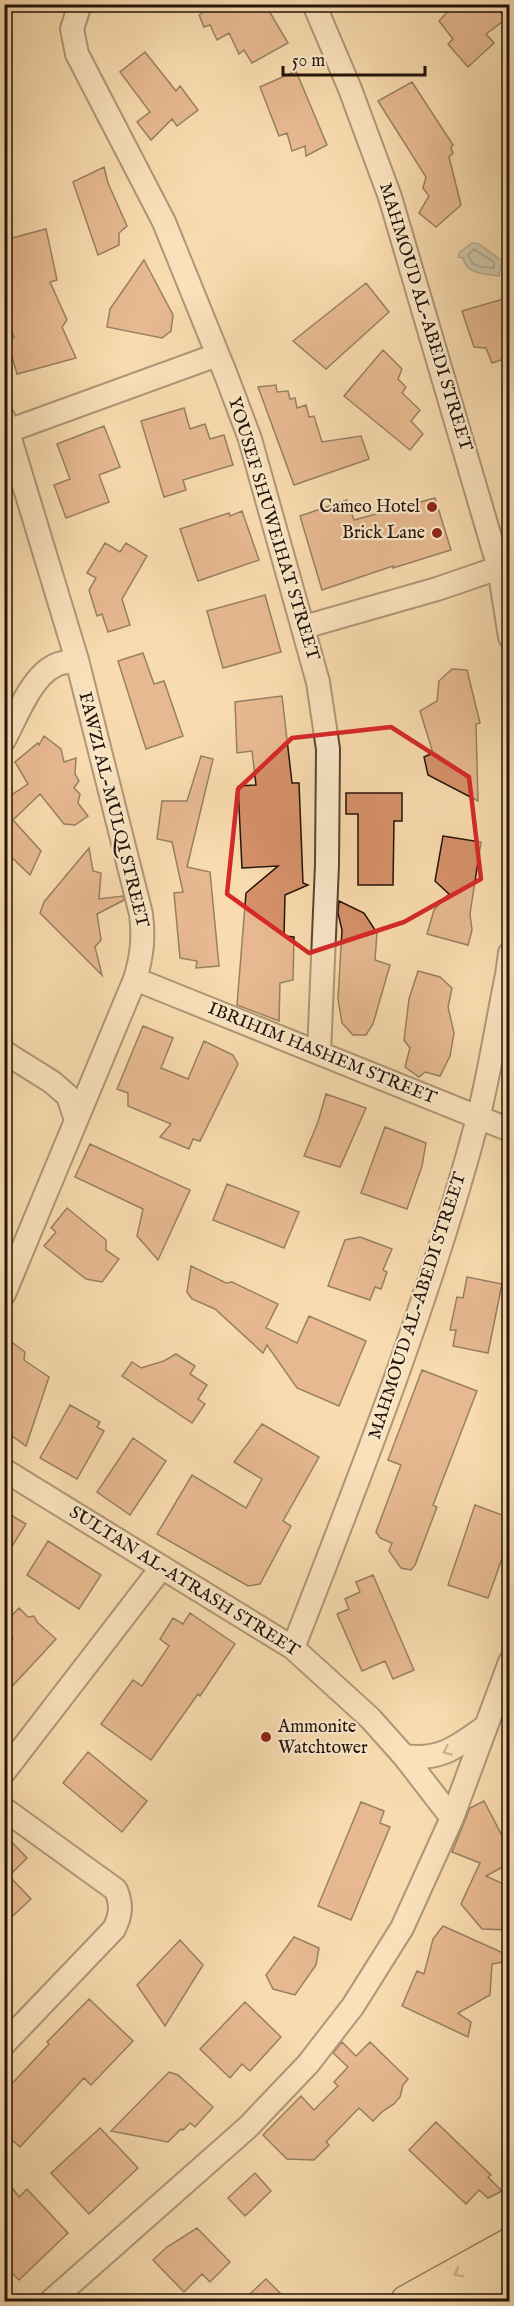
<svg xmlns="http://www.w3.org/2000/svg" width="514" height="2306" viewBox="0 0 514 2306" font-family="'IM FELL English',serif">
	<rect width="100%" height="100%" fill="#f8dbae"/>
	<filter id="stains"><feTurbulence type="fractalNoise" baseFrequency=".00333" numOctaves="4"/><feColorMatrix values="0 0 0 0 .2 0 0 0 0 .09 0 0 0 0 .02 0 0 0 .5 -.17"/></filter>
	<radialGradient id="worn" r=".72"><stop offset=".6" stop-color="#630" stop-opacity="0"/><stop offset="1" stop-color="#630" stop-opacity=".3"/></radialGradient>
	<path fill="#9fb9b2" stroke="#6d776f" stroke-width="1.5" d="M472,243L479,244L502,261L499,276C485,274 466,274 463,258L458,257L459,253Z"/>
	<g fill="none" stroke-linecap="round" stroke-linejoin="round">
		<path stroke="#61665e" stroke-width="1.5" d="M474,249L494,262V268L481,267L473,264L468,255Z"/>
	</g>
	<path fill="#d6916a" stroke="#23130a" stroke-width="1.5" d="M215,4H265L288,43L252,63L244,50L239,54L229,33L217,40L210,25L204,27L199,15Z
		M455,4H494L506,19L486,34L494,43L468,67L448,44L453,39L439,21Z
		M145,52L176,91L180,86L198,110L177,126L172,119L151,140L137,122L150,112L120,72Z
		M296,71L327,145L306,156L305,146L292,151L287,133L279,136L260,87Z
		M412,82L453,145L451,148L453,153L449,157L461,205L436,227L419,213L429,196L423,188L426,177L378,101Z
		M104,167L108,183L127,226L119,233V245L98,255L73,182Z
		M46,229L57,280L50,282L67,320L62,327L76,358L17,374L8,343L14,337L4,310V240Z
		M144,260L173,315L171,331L162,338L107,327L110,309Z
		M366,283L389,312L326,369L293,341Z
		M510,297V357L492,363L486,348L474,347L462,311Z
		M383,350L402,369L398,379L406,387L402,393L420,410L411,421L423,434L410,450L344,396Z
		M276,385L277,392L288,391L290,399L295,398L297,408L306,405L309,417L314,416L322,442L361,436L369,459L294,485L258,387Z
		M184,408L190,429L205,424L210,439L224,435L233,465L183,480L186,490L164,497L141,421Z
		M104,426L120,467L99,475L109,502L66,518L54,485L70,479L57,444Z
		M435,498L451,550L393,568V566L322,590L300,516L347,500L354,520Z
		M242,511L259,560L198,581L180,529L229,513L230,516Z
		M105,543L120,552L126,543L147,556L122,599L130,625L108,632L102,614L97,616L89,590L96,578L87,573Z
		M265,595L281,652L223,668L207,611Z
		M143,653L154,684L164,681L183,736L146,749L118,661Z
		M452,669L467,670L480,723L476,724L478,801L428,775L424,757L433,753L420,711L437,701L439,681Z
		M282,696L292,783H299L303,883L308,885L285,895L284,936L294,937L293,980L280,983L279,1021L237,1005L246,893L278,866L242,868L238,786L256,785L252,751L237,753L235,702Z
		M44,736L61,749L64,762L76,758L75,774L79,781L74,788L80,794L78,803L88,816L75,825L64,824L40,794L13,820L41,851L30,875L4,850V800L28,784L15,762L38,743L39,745Z
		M201,756L213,759L187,867L210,872L219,966L196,968L197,961L180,958L174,893L183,892L172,842L157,839L162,801H187Z
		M346,793H402V821H394L393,885H358V814H346Z
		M443,836L481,842L470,914L472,930L468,945L427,934L434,910L449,894L435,881Z
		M89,848L93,871L101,873L99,899L123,896L124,900L97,914L101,940L95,947L102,975L40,913L44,902Z
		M339,901L364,913L377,933L375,960L390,965L373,1024L366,1035H353L342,1023L338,999L342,930L338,913Z
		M418,971L440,977L452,988L448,1007L454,1033L450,1056L440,1076L425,1072L419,1077L405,1067L410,1048L404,1040L409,999Z
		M143,1026L173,1038L161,1068L188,1079L204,1041L233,1055L238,1064L200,1141L193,1139L189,1149L160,1137L171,1124L128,1106V1093L117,1089Z
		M326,1094L366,1108L340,1167L304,1156L318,1122Z
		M385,1127L426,1143L422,1166L407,1209L361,1193Z
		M90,1144L190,1190L158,1260L137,1236L143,1209L75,1177Z
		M227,1184L299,1212L284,1248L213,1220Z
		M67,1208L106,1240V1250L119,1259L102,1282L86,1279L44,1246L56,1232L51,1228Z
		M360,1237L392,1249L383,1270L387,1272L381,1289L375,1287L370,1300L328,1286L345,1240Z
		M191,1266L226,1283L232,1282L278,1304L266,1328L297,1343L309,1316L366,1341L339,1406L297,1388L267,1345L263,1353L215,1309L192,1299L187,1292Z
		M467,1277L502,1284L488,1353L453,1346L456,1330H450L457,1297L463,1298Z
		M13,1343L25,1352L24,1360L49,1377L26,1446L4,1430V1354Z
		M176,1354L195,1366L190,1374L207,1385L198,1399L205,1404L192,1423L122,1376L132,1362L141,1368L164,1361Z
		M422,1370L477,1391L433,1505L437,1507L415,1565L411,1570L401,1568L389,1551L392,1543L380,1538L376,1532L401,1465L388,1460Z
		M70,1405L100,1422L97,1427L104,1431L77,1479L40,1458Z
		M262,1424L319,1457L283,1521L291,1526L260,1584L248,1586L157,1534L192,1475L246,1508L262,1479L234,1462Z
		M133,1438L166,1461L130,1515L97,1492Z
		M475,1505L510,1518V1536L488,1598L448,1585Z
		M4,1511L26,1524L4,1559Z
		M48,1541L101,1575L79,1609L27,1575Z
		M373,1575L414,1670L393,1679L385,1661L362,1671L337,1614L349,1609L345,1599L360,1592L356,1582Z
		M19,1608L28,1617L34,1616L38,1623L56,1639L4,1695V1648L13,1638L4,1631V1623Z
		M190,1613L235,1644L200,1696L198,1694L151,1760L101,1724L133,1680L142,1686L169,1646L160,1639L173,1618L183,1624Z
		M88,1752L147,1801L122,1832L63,1783Z
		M484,1801L510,1851V1863L486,1876L510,1887V1930L482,1929L461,1904L480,1863L452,1852L470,1808Z
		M361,1802L384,1811L380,1823L390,1827L351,1920L318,1906Z
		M4,1834L27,1858L9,1876L31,1899L4,1924Z
		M443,1926L510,1956V1961L492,1964L490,1995L458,2013L471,2022L468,2037L402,2006L417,1971L424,1974L433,1939Z
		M294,1937L319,1948L316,1965L295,1995L273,1989L266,1975Z
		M180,1940L203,1965L165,2026L137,1985Z
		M89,1999L133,2041L91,2085L84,2078L20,2147L4,2133V2092L49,2044L47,2042Z
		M245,2002L281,2037L250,2071L242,2064L230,2078L200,2049Z
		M342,2042L356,2056L370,2042L408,2079L403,2085L400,2097L394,2104L383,2111L373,2121L359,2108L326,2142L329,2145L314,2160L287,2159L263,2135L301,2096L314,2110L338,2086L334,2082L348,2067L333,2053Z
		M169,2072L178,2075L213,2107L195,2127L190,2123L183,2130L181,2129L168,2142L111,2131Z
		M436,2122L491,2175L488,2177L502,2191L488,2198L479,2190L466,2204L409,2150Z
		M100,2128L138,2168L89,2214L51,2173Z
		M255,2173L271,2191L245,2216L228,2198Z
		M4,2177L19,2197L27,2189L68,2233L19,2280L4,2265Z
		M197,2228L230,2262L210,2282L202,2274L184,2292L153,2260L167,2247Z
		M266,2279L288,2301H242Z"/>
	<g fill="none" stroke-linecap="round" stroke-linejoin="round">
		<defs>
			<path id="minor" d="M80,4L72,29L77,54L164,222L226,375L250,439L318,682L328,749L327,865L319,1053
				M314,4L350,89L390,197L499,568L510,637
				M4,419L77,660L141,914C144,938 142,956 135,979L4,1294
				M8,431L217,355
				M304,627L437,589L510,564
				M4,740C16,718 31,677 54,666C60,662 70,662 77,660
				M135,979L510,1130
				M4,1052L52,1082L68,1096L76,1120
				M4,1470L293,1648L370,1718L404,1756L452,1818
				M293,1648C361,1474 430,1299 478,1118C490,1071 497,1023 507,975L510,953
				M404,1756C440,1761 457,1747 485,1727
				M4,1772L162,1567
				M4,1809L116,1890C122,1905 121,1915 114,1929L4,2044
				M50,2302L248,2127L308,2064L353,2006L402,1928L452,1818L510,1662"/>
			<path id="primary" d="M407,2302L510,2245
				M460,2302L510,2273"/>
		</defs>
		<use href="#minor" stroke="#584533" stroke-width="26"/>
		<use href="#primary" stroke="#23130a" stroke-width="36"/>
		<use href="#minor" stroke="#fae8ca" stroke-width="22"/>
		<use href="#primary" stroke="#f8dbae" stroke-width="33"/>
	</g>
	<defs><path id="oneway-chevron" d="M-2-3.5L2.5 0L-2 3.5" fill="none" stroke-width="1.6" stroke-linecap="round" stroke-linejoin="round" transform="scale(1.5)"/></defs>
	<use stroke="#998874" href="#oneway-chevron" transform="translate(447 1751) rotate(155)"/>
	<use stroke="#988164" href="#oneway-chevron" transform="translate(458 2273) rotate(151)"/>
	<path d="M0 0H514V2306H0ZM391,727L469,777L481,879L404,922L309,953L227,894L238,789L292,738Z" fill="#f8dbae" fill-opacity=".55" fill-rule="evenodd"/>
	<path fill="none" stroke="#d62828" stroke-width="4.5" stroke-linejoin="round" d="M391,727L469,777L481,879L404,922L309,953L227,894L238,789L292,738Z"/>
	<g fill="#8f2418" stroke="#fae8ca" stroke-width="2">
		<circle cx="432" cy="507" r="6"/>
		<circle cx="437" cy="533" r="6"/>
		<circle cx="266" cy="1737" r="6"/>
	</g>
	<g text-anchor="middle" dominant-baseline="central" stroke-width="4.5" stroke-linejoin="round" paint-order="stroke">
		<g font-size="18" fill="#23130a" stroke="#fae8ca">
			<text transform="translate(425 317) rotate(73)">MAHMOUD AL-ABEDI STREET</text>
			<text transform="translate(273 529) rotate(73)">YOUSEF SHUWEIHAT STREET</text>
			<text transform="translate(113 810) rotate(76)">FAWZI AL-MULQI STREET</text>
			<text transform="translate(322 1054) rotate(22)">IBRIHIM HASHEM STREET</text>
			<text transform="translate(418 1306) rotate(-72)">MAHMOUD AL-ABEDI STREET</text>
			<text transform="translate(184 1582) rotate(32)">SULTAN AL-ATRASH STREET</text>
		</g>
		<g font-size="18" fill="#23130a" stroke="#fae8ca" text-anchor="end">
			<text x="420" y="507">Cameo Hotel</text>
			<text x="425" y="533">Brick Lane</text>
			<text x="278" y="1727" text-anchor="start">Ammonite<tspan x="278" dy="21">Watchtower</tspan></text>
		</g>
	</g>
	<rect width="514" height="2306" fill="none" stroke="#f8dbae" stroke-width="24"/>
	<rect x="6" y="6" width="502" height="2294" fill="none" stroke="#23130a" stroke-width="3"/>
	<rect x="12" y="12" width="490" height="2282" fill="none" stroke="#23130a" stroke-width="1.5"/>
	<path d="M283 66v9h142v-9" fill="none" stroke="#23130a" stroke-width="3"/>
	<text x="292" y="66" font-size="18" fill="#23130a" stroke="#fae8ca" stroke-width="4.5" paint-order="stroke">50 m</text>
	<rect width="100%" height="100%" filter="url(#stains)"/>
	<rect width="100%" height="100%" fill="url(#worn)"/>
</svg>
